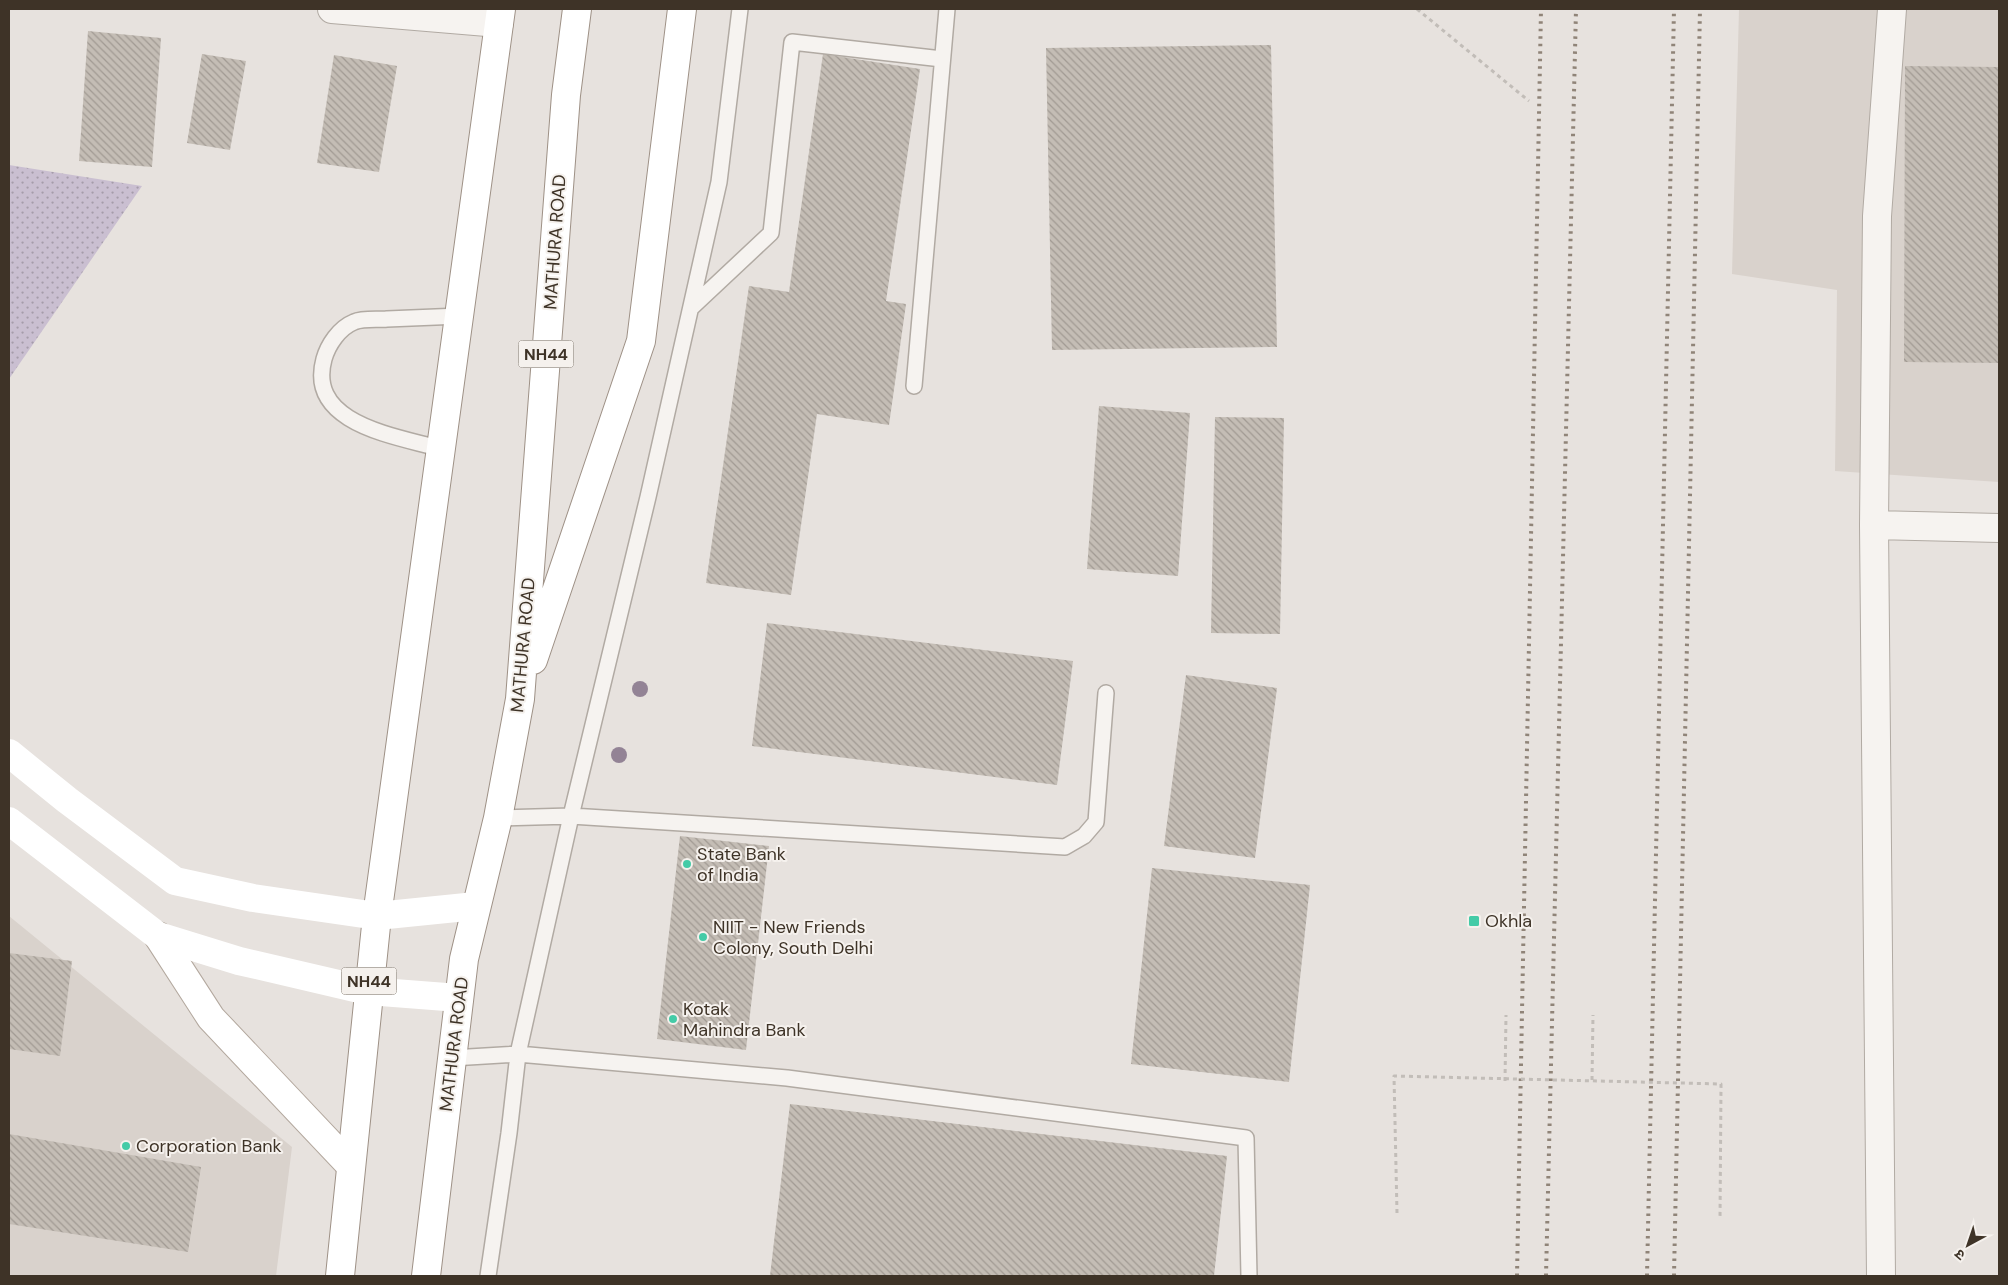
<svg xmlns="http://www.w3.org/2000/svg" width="2008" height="1285" viewBox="0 0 2008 1285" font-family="'DM Sans','Noto Sans Devanagari',sans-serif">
	<defs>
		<pattern id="park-dots" width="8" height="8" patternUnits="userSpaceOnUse" patternTransform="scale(1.25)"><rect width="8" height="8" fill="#cabfd1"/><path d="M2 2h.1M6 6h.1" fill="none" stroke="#a59caa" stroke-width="1.8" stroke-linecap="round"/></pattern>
		<pattern id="building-back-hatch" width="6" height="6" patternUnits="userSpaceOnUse" patternTransform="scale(1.25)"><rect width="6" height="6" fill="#c4bdb5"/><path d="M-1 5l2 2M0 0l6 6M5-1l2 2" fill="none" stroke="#a19a93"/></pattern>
	</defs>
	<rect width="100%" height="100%" fill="#e7e2de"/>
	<path fill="#d9d2cc" d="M1739,9H1999V482L1835,471L1837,290L1732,274Z
		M9,916L292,1147L276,1276H9Z"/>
	<path fill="url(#park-dots)" d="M9,165L142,186L9,379Z"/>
	<path fill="url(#building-back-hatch)" d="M88,31L161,38L152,167L79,161Z
		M1271,45L1277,347L1052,350L1046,48Z
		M202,54L246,61L230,150L187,143Z
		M823,54L920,69L886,301L906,304L889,425L817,414L791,595L706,583L749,286L789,292Z
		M334,55L397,66L379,172L317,163Z
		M1905,66L1999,67V363L1904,362Z
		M1099,406L1190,413L1178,576L1087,569Z
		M1215,417L1284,418L1280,634L1211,633Z
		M767,623L1073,661L1057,785L752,746Z
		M1186,675L1277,688L1255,858L1164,846Z
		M680,836L769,846L746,1050L657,1039Z
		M1152,868L1310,885L1289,1082L1131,1064Z
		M9,953L72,961L60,1056L9,1049Z
		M790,1104L1227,1156L1214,1276H770Z
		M9,1134L201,1167L188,1252L9,1224Z"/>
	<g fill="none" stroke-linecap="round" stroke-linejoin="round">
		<defs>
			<path id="service" d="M691,308L771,233L792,42L942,59
				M914,386L947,9
				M441,449C398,436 306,425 324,359C328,345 339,328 354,322C363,318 377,320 387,319C412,318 436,317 460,316
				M498,818L571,816L1065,847L1084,836L1096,822L1106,693
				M452,1058L518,1054L787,1078L1246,1138L1249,1276
				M488,1276L509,1133L518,1054L571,816L648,497L719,182L740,9"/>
			<path id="minor" d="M332,9L499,23
				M1874,525L1999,528
				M1881,1276L1874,525L1877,216L1892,9"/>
			<path id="primary" d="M158,936L211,1018L350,1165"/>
			<path id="trunk" d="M533,660L641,341L682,9
				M340,1276L377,916L501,9
				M426,1276L464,959L498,818L520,699L566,95L577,9"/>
		</defs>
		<use href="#service" stroke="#b1aaa3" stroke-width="18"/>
		<use href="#minor" stroke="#b1aaa3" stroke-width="30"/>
		<use href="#primary" stroke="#b3a89e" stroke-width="30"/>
		<use href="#trunk" stroke="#9e9186" stroke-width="30"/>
		<path stroke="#c2bdb8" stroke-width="3" stroke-dasharray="4 4" stroke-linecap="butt" d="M1417,9L1529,101
			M1592,1080L1593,1015
			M1505,1081L1506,1015"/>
		<use href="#service" stroke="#f6f3f0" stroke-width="15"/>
		<use href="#minor" stroke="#f6f3f0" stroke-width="28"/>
		<path stroke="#fff" stroke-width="28" d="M9,753L67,800L175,881L253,898L377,916L476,906
			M9,821L158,936L239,961L368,991L459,998"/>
		<use href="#primary" stroke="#fff" stroke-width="28"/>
		<use href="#trunk" stroke="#fff" stroke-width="28"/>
		<path stroke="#908478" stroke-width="4" stroke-dasharray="2.5 5" stroke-linecap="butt" d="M1517,1276L1541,9
			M1546,1276L1576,9
			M1647,1276L1674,9
			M1674,1276L1700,9"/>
		<path stroke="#c2bdb8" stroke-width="3" stroke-dasharray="4 4" stroke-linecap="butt" d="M1397,1213L1394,1076L1721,1084L1720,1219"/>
	</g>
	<g fill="#938395">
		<circle cx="640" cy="689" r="8"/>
		<circle cx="619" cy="755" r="8"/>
	</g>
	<g fill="#44cba7" stroke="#f5f1ed" stroke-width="2">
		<circle cx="687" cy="864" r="5"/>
		<rect x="1468" y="915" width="12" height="12" rx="2.5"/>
		<circle cx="703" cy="937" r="5"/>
		<circle cx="673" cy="1019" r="5"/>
		<circle cx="126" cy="1146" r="5"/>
	</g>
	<g text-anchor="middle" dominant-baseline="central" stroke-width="4" stroke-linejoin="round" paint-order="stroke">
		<g fill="#f5f1ed" stroke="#756c62" stroke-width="1">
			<rect x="518.5" y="340.5" width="55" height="27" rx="4"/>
			<rect x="341.5" y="967.5" width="55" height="27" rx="4"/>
		</g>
		<g font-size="16" font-weight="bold" fill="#3e3327">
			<text x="546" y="354">NH44</text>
			<text x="369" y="981">NH44</text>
		</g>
		<g font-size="18" fill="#3e3327" stroke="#f5f1ed">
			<text transform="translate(555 242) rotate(-86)">MATHURA ROAD</text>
			<text transform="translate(523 645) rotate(-85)">MATHURA ROAD</text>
			<text transform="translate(454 1044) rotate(-83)">MATHURA ROAD</text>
		</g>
		<g font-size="18" fill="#3e3327" stroke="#f5f1ed" text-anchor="start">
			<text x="697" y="854">State Bank<tspan x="697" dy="21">of India</tspan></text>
			<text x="1485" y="921">Okhla</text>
			<text x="713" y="927">NIIT - New Friends<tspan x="713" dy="21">Colony, South Delhi</tspan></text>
			<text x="683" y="1009">Kotak<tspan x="683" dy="21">Mahindra Bank</tspan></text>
			<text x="136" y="1146">Corporation Bank</text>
		</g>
	</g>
	<rect width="2008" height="1285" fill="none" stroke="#3e3327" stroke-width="20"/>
	<g transform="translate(1968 1245) rotate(220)" stroke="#f5f1ed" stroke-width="4" paint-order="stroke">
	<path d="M0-4L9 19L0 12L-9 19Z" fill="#3e3327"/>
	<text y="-8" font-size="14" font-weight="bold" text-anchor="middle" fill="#3e3327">उ</text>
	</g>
</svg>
